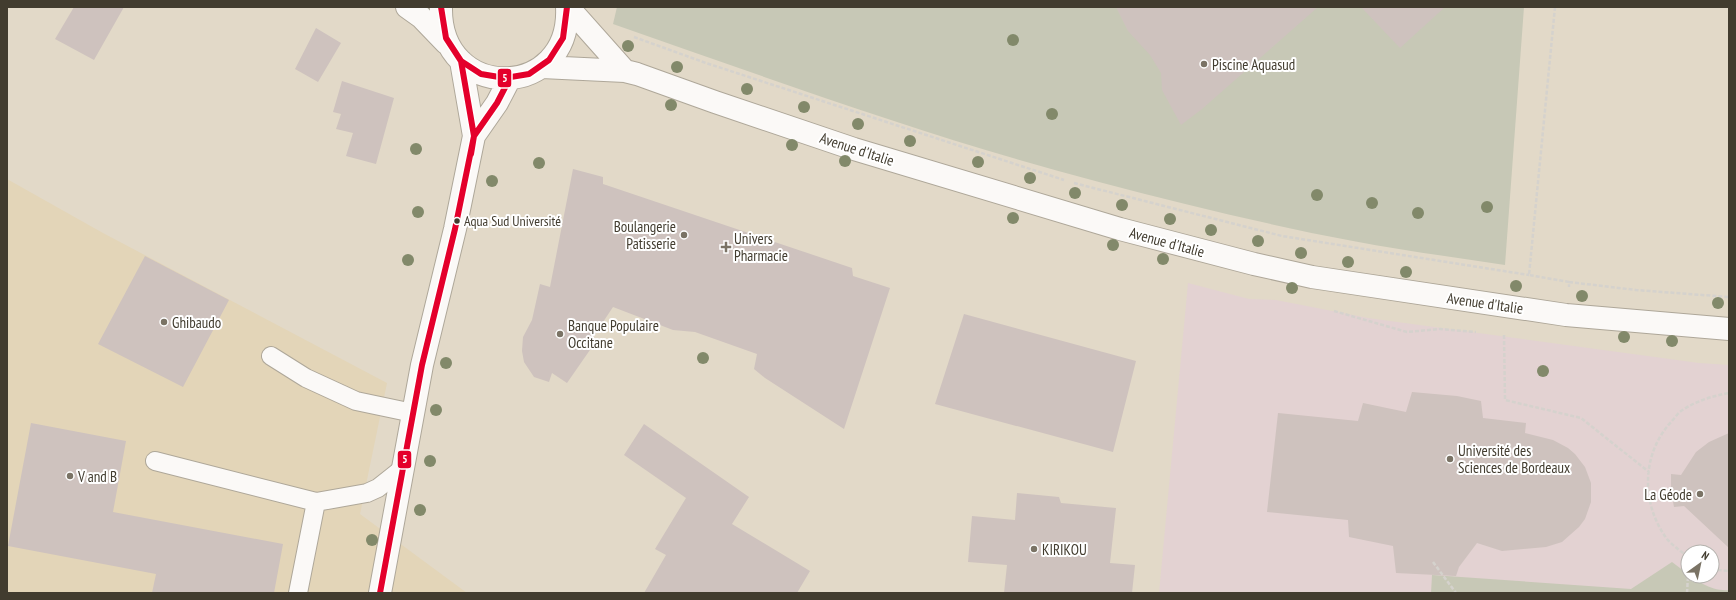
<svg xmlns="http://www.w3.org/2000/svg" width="1736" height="600" viewBox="0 0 1736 600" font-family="'PT Sans Narrow',sans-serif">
	<rect width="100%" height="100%" fill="#e2d9c8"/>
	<path fill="#e3d5b8" d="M7,179L103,233L387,383L360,514L467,593H7Z"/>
	<path fill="#e3d2d2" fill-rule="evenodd" d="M1188,283L1249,299L1276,300L1368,318L1699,363L1729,365V593H1159ZM1688,552H1712V576H1688Z"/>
	<path fill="#c7c8b6" d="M617,7H1524L1505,265C1455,257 1404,251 1353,241C1268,225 1183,204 1099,182C934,139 774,80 613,24Z
		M1672,562L1688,574V576C1694,576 1698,581 1703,584C1711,588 1720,591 1729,590V593H1431L1432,575L1631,589Z"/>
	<path fill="#cec2be" d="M74,7H124L94,60L55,39Z
		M1116,7H1318L1202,109L1181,125L1162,90L1161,73L1150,55L1128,31Z
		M1361,7H1445L1400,48Z
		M316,28L341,43L318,82L295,69Z
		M342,81L394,98L376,164L346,156L353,133L336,129L341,114L333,112Z
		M573,169L603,177V184L852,268L853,276L890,288L844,429L765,378L754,369L757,354L695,332L673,330L613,307L589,343L592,347L567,383L552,373L549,382L534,377L524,362L522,351L523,337L532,320L540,284L550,287Z
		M145,256L229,300L183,387L98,344Z
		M964,314L1136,361L1113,452L935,404Z
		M1412,392L1457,396L1481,401L1483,418L1526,423L1525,433L1553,440L1568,448L1575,454L1585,467L1591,483V502L1585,519L1579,527L1562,542L1546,547L1502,551L1477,543L1459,567L1456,576L1396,573L1393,546L1349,537L1348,520L1267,512L1278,413L1358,421L1363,403L1406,412Z
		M31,423L126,441L113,512L283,544L274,593H152L156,574L8,546Z
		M644,424L749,497L732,524L810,571L797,593H644L666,555L655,549L686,498L624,455Z
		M1729,433V548L1684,506L1674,507L1671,491V474L1681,475L1696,452L1709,442Z
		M1017,493L1059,497L1061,503L1116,508L1110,563L1135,565L1132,593H1004L1007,565L968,562L972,516L1015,520Z"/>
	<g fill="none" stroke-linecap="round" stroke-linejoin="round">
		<defs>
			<path id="service" d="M271,356L306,378L356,401L413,413
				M155,461L316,502L367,493L378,488L402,469
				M298,593L316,502"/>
			<path id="tertiary" d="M407,7L421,17L446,43
				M441,7C439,103 572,101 567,7
				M568,7L625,71
				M542,67L625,71L637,74L715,102L854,149L1120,229L1254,264L1312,277L1566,315L1729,329
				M474,136L497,103L510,78
				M380,593L422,365L455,229L474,136L461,61"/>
		</defs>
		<use href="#service" stroke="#aea799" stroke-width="20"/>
		<use href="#tertiary" stroke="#aea799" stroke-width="24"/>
		<path stroke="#d5d2cd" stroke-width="2.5" stroke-dasharray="4 2" stroke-linecap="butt" d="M1555,7L1529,275L1569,282V287
			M634,37L706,63L1064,180
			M1074,183L1282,236L1529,275
			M1569,282L1636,290L1729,297
			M1334,311L1407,332L1440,329L1476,332
			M1504,335L1505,400L1581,418L1649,472
			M1688,557C1681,551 1673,546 1667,539C1641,504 1641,455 1671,422C1674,419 1677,414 1681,411C1696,401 1712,396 1729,393
			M1433,562L1456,593
			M1712,568L1718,570L1729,571
			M1687,593L1688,576"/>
		<use href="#service" stroke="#fbf9f7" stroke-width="18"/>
		<use href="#tertiary" stroke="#fbf9f7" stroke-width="22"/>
		<defs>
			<path id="bus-1" d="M441,7L446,38L461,61L481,74L505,78L529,74L549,60L563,38L567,7
				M471,154L474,136L497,103L510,78
				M380,593L422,365L455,229L474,136L461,61"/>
		</defs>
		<use href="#bus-1" stroke="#fff" stroke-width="9"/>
		<use href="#bus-1" stroke="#e4002b" stroke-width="6"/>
	</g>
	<g fill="#82896a">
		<circle cx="1013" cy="40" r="6"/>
		<circle cx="628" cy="46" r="6"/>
		<circle cx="677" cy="67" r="6"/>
		<circle cx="747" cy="89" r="6"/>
		<circle cx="671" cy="105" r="6"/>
		<circle cx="804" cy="107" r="6"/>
		<circle cx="1052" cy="114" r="6"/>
		<circle cx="858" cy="124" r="6"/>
		<circle cx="910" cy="141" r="6"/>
		<circle cx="792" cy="145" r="6"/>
		<circle cx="416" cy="149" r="6"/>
		<circle cx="845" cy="161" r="6"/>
		<circle cx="978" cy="162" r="6"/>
		<circle cx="539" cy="163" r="6"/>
		<circle cx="1030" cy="178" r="6"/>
		<circle cx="492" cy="181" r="6"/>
		<circle cx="1075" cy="193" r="6"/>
		<circle cx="1317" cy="195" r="6"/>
		<circle cx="1372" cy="203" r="6"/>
		<circle cx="1122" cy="205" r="6"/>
		<circle cx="1487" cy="207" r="6"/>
		<circle cx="418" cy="212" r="6"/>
		<circle cx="1418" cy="213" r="6"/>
		<circle cx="1013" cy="218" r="6"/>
		<circle cx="1170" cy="219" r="6"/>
		<circle cx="475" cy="223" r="6"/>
		<circle cx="1211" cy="230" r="6"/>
		<circle cx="1258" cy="241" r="6"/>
		<circle cx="1113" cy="245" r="6"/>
		<circle cx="1301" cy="253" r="6"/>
		<circle cx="1163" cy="259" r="6"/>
		<circle cx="408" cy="260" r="6"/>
		<circle cx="1348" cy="262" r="6"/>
		<circle cx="1406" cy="272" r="6"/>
		<circle cx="1516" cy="286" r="6"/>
		<circle cx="1292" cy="288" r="6"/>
		<circle cx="1582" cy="296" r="6"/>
		<circle cx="1718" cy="303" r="6"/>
		<circle cx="1624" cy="337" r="6"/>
		<circle cx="1672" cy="341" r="6"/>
		<circle cx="703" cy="358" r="6"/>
		<circle cx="446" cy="363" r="6"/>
		<circle cx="1543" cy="371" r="6"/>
		<circle cx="436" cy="410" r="6"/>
		<circle cx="430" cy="461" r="6"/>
		<circle cx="420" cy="510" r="6"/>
		<circle cx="372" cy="540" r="6"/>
	</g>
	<g fill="#7a7365" stroke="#fff" stroke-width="1.5">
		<circle cx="1204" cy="64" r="4"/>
		<circle cx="684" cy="235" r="4"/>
		<path d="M724 241h4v4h4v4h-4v4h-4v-4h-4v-4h4z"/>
		<circle cx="164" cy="322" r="4"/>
		<circle cx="560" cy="334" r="4"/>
		<circle cx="1450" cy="459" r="4"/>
		<circle cx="70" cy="476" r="4"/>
		<circle cx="1700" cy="494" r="4"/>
		<circle cx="1034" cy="549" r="4"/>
	</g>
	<circle fill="#423c2f" stroke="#fff" stroke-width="1.5" cx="457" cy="221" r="3.5"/>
	<g text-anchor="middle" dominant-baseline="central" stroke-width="4" stroke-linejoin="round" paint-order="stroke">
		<g font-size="14" fill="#423c2f" stroke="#fff" text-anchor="start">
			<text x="464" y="221">Aqua Sud Université</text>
		</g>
		<g font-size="15" fill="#423c2f" stroke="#fff" text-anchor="start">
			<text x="1212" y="64">Piscine Aquasud</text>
			<text x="676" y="226" text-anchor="end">Boulangerie<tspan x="676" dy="17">Patisserie</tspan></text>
			<text x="734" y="238">Univers<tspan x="734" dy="17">Pharmacie</tspan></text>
			<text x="172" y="322">Ghibaudo</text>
			<text x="568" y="325">Banque Populaire<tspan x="568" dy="17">Occitane</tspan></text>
			<text x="1458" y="450">Université des<tspan x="1458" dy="17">Sciences de Bordeaux</tspan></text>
			<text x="78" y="476">V and B</text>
			<text x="1692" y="494" text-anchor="end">La Géode</text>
			<text x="1042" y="549">KIRIKOU</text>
		</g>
		<g font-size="15" fill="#423c2f" stroke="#fff">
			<text transform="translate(857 149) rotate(18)">Avenue d'Italie</text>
			<text transform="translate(1167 242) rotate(15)">Avenue d'Italie</text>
			<text transform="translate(1485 303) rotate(8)">Avenue d'Italie</text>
		</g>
	</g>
	<g stroke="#fff" stroke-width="1.5">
		<rect x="497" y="68" width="15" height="20" rx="4" fill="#e4002b"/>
		<rect x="397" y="450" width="15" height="19" rx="4" fill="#e4002b"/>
	</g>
	<g font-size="11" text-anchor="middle" font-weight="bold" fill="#fff">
		<text x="505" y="82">5</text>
		<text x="405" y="463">5</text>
	</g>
	<rect width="1736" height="600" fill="none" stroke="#423c2f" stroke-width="16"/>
	<g transform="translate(1700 564) rotate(33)"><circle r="19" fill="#ffffff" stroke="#b3b1ac"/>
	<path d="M0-3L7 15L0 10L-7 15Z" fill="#7a7365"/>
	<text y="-6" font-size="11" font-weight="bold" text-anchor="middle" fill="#423c2f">N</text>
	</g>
</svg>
